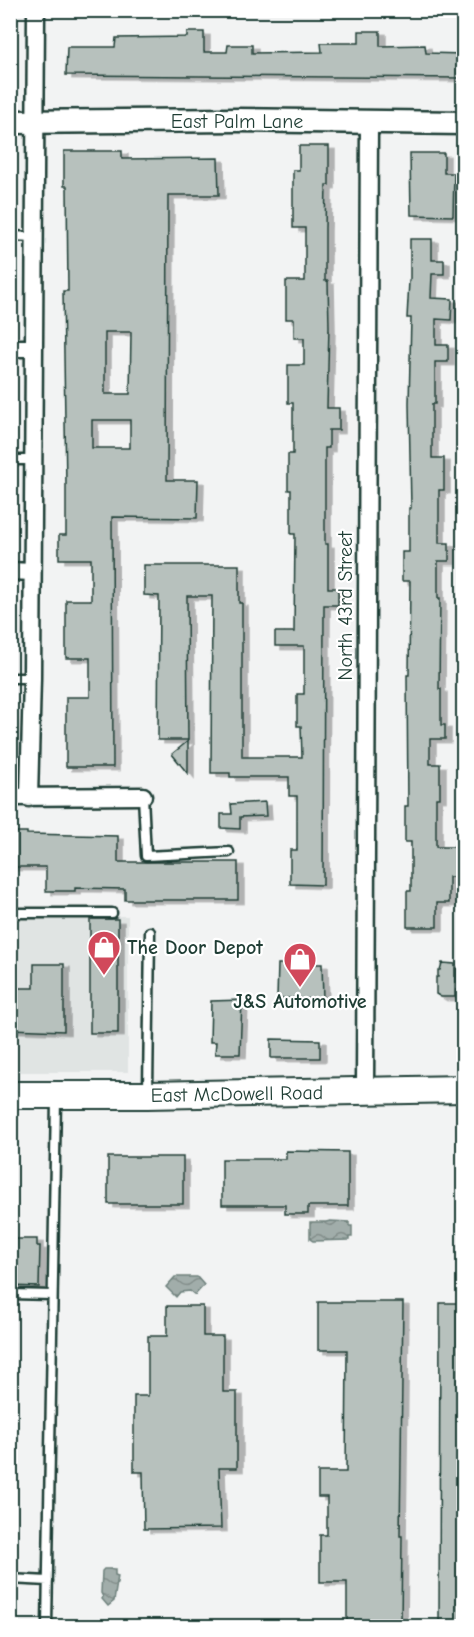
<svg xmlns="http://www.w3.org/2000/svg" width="474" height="1637" viewBox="0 0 474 1637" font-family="'Comic Neue',sans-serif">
	<defs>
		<pattern id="water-waves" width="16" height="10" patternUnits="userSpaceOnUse" patternTransform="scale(1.5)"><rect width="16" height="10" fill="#a1adaa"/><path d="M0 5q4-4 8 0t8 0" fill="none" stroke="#838e8b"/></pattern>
		<filter id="shadow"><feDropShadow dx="6" dy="3.5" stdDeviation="0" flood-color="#0004"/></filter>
	</defs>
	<rect width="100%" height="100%" fill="#f2f3f3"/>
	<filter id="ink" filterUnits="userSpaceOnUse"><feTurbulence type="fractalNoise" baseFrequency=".0167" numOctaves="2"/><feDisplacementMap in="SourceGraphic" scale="12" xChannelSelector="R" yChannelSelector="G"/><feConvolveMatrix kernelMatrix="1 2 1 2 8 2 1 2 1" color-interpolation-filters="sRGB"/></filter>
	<g filter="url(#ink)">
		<path fill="#e0e4e3" d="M128,916V1072H11L10,917Z"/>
		<path fill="url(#water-waves)" stroke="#6d807b" stroke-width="1.5" d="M330,1221L349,1222V1226H352V1237H349V1240L313,1241L310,1239V1222H326Z
			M175,1277H197L204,1285L195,1295L190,1291L180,1292L176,1297L166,1287Z
			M104,1569H115V1575L118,1576L114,1601L108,1606L102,1599L103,1597L101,1593L102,1571Z"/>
		<path fill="#b7c1bd" stroke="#1f3d34" stroke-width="1.5" fill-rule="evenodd" filter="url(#shadow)" d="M359,31H380V46L425,45L426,53L464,54V78L66,75L67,47H115L116,38L187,37V32H204V52H227L228,45H252V53L322,52L321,43H359Z
			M299,146H329V185H326L325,228V281H328L329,327L327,408H339V430H329V448H325V544H328V588H338V605H324L323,885L290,884V850H297V796H289V777H230V773H211L212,596H187L188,740H158L159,596L144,595V565H239V603H242V757H302L301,726H297V694H304V646H275V632H294L295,534H291V490H288V454H293V403H288V365H304V338H294V319H286V281H305V228H293V170H299Z
			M64,151H122V159L218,158L219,195H168L167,480H198L197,518L112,517L113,767H66V697H90V658H66V600H91V559H59V535H66V485L63,291H68L67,186H64ZM105,332H131L130,394H105ZM92,420H130V448H92Z
			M410,153H444V173H454L453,216L411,215Z
			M410,239H432V260H444V274H432L431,298L452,299L451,320L436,319V345H448V362H435V404H432V458H444V490H439V543H449V561H438V598H440L439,689H441V725H445V739H430V764H440V798H436V847H458L459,877H449V903H437V927H407V891H411V842H405V806H408L407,675H409L410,581H402V552H409V508H411L409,404L411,318H407L409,281H410Z
			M188,741V774L172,754Z
			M265,802L266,816L240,817V829L221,828V814H232L231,804Z
			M10,832H27V834L118,836V862H238V900H125V889L75,888V891H46V867H10Z
			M90,919H118V1033H90Z
			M442,963L455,964V997H441L436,994V977H438V970H440Z
			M34,964H64V1031L10,1029V988H34Z
			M278,964H322L323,999L277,998Z
			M242,1000L240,1054H215L216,1042H210L211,1001Z
			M271,1039L320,1040V1058H271Z
			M286,1151L348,1152V1206H308V1214H285V1205H222V1159H286Z
			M108,1157H183V1204H108Z
			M11,1239H37V1246H40L39,1287L10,1286Z
			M318,1302H403L400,1536H402L401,1626H347V1582H320V1535H327V1497H318V1472H346L347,1350H318Z
			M440,1303H464V1626H439Z
			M167,1306H203V1336H223V1392H237V1468H219L221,1528L144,1529L143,1472H134V1396H148V1336H167Z"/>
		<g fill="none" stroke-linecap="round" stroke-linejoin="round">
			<defs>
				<path id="lane" d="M10,236L35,237
					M10,460H33
					M10,678H32
					M143,796L146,856L229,852
					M10,913H112
					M148,1092L150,932
					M10,1294L52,1295
					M10,1579L48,1581
					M47,1626L56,1099"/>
				<path id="street" d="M10,348H34
					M10,571L32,572
					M10,797L143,796
					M29,798L32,678L36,10
					M365,1091L369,121"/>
				<path id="secondary" d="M10,122L237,120L464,123"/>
				<path id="primary" d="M10,1095H147L464,1089"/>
			</defs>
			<use href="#lane" stroke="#1f3d34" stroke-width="13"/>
			<use href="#street" stroke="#1f3d34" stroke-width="21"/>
			<use href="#secondary" stroke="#1f3d34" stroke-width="27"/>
			<use href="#primary" stroke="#1f3d34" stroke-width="30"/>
			<use href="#lane" stroke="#fff" stroke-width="8"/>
			<use href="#street" stroke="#fff" stroke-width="16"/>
			<use href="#secondary" stroke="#fff" stroke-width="22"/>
			<use href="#primary" stroke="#fff" stroke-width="26"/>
		</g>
	</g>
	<defs>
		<symbol id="shop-pin" viewBox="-11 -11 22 30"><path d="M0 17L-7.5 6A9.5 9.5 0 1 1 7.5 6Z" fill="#d1495b" stroke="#fff"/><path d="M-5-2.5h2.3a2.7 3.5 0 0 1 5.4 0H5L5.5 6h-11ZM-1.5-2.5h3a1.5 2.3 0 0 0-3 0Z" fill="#fff"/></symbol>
	</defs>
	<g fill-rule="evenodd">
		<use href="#shop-pin" x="85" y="928" width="38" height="52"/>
		<use href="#shop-pin" x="281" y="940" width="38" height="52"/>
	</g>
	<g text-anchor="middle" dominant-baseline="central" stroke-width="4.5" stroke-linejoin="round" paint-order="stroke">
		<g font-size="20" fill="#1f3d34" stroke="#fff">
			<text x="237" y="121">East Palm Lane</text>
			<text transform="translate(345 606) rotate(-90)">North 43rd Street</text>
			<text transform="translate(237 1094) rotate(-1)">East McDowell Road</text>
		</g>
		<g font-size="20" font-weight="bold" fill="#1f3d34" stroke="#fff" text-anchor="start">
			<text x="127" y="947">The Door Depot</text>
			<text x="300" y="1001" text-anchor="middle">J&amp;S Automotive</text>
		</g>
	</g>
	<rect width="474" height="1637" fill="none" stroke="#fff" stroke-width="36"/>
	<rect x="18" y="18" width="438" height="1601" fill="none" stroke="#1f3d34" stroke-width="2" filter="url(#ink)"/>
</svg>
